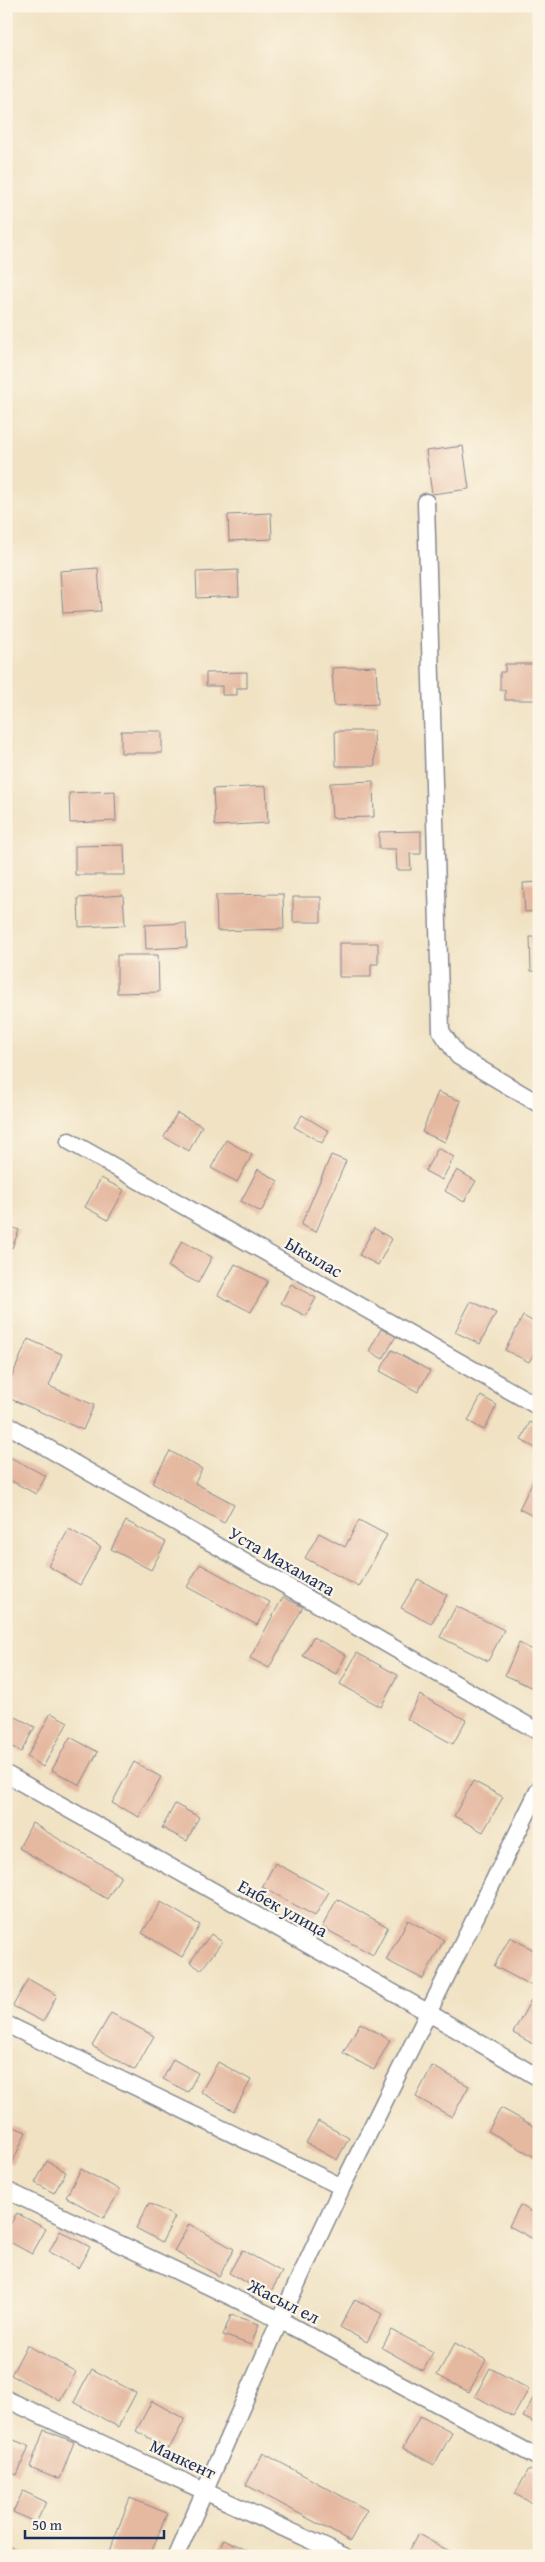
<svg xmlns="http://www.w3.org/2000/svg" width="545" height="2562" viewBox="0 0 545 2562" font-family="'Gentium Book Plus',serif">
	<rect width="100%" height="100%" fill="#fcf5e5"/>
	<filter id="ink" filterUnits="userSpaceOnUse"><feTurbulence type="fractalNoise" baseFrequency=".02" numOctaves="2"/><feDisplacementMap in="SourceGraphic" scale="10" xChannelSelector="R" yChannelSelector="G"/><feConvolveMatrix kernelMatrix="1 2 1 2 8 2 1 2 1" color-interpolation-filters="sRGB"/></filter>
	<filter id="wash" filterUnits="userSpaceOnUse"><feTurbulence type="fractalNoise" baseFrequency=".0096" numOctaves="4" result="noise"/><feDisplacementMap in="SourceGraphic" scale="20" xChannelSelector="R" yChannelSelector="G"/><feGaussianBlur stdDeviation="1.12" result="paint"/><feColorMatrix in="noise" values="0 0 0 0 0 0 0 0 0 0 0 0 0 0 0 0 0 1.4 0 .05"/><feComposite in="paint" operator="in"/></filter>
	<g filter="url(#wash)">
		<rect width="100%" height="100%" fill="#f0e2c3"/>
		<g id="blocks">
			<path fill="#e5b8a0" d="M463,446L469,489L432,494L426,451Z
				M271,513L272,539L229,541L228,515Z
				M98,568L101,611L63,613L60,571Z
				M238,570L239,596L197,598L196,572Z
				M505,664H539V700H505V690H500V672H505Z
				M376,666L378,704L334,706L332,668Z
				M247,672V688H237V695H222V686H206V673Z
				M121,731H162V753H121Z
				M335,731H374L375,766H336Z
				M373,781L374,817L332,818L330,783Z
				M266,786L268,823L215,826L213,789Z
				M115,791L116,821L70,823L69,793Z
				M421,831V854H410L411,870H397L396,849H379V832Z
				M124,845L125,875H75V846Z
				M539,882V911L525,912L523,883Z
				M283,894L284,929L217,931L216,895Z
				M123,895L125,925L79,927L78,898Z
				M293,897H321V922H293Z
				M186,923L187,947L146,949L145,925Z
				M530,937H539V971H531Z
				M339,943H378V964H371V977H339Z
				M117,955H158L159,992L117,993Z
				M438,1092L461,1101L445,1142L422,1132Z
				M177,1113L202,1126L189,1151L164,1137Z
				M302,1115L329,1131L322,1143L294,1127Z
				M226,1140L252,1155L237,1182L211,1168Z
				M438,1148L454,1157L442,1180L425,1171Z
				M331,1155L346,1161L316,1232L301,1225Z
				M258,1169L278,1181L261,1212L241,1201Z
				M457,1170L476,1181L464,1202L445,1191Z
				M101,1178L124,1190L108,1220L85,1207Z
				M6,1225L19,1230L12,1248L6,1246Z
				M374,1228L392,1239L378,1265L359,1255Z
				M182,1241L212,1257L198,1283L168,1267Z
				M235,1264L268,1281L251,1312L218,1295Z
				M291,1284L316,1298L306,1316L281,1303Z
				M471,1301L496,1313L480,1344L455,1332Z
				M523,1316L539,1325V1345L529,1362L505,1350Z
				M381,1329L396,1336L383,1359L369,1351Z
				M28,1339L62,1354L49,1386L94,1405L83,1430L6,1397V1390Z
				M392,1350L430,1371L418,1392L380,1371Z
				M481,1396L497,1405L484,1430L468,1421Z
				M530,1422L539,1427V1450L521,1440Z
				M170,1451L202,1469L195,1483L234,1504L224,1523L152,1483Z
				M6,1455L46,1476L36,1494L6,1478Z
				M539,1469V1519L519,1509Z
				M359,1520L387,1535L359,1587L305,1558L319,1533L345,1547Z
				M126,1521L166,1542L151,1570L111,1549Z
				M69,1529L101,1547L80,1585L48,1566Z
				M200,1564L270,1602L257,1625L187,1587Z
				M418,1579L447,1595L431,1624L401,1608Z
				M283,1597L303,1607L269,1668L250,1658Z
				M456,1606L504,1630L488,1661L440,1637Z
				M313,1637L346,1655L336,1674L303,1656Z
				M519,1643L539,1653V1691L505,1675Z
				M357,1653L398,1675L381,1707L340,1684Z
				M420,1695L466,1720L453,1744L407,1719Z
				M51,1713L68,1722L43,1767L27,1757Z
				M12,1715L35,1727L21,1752L6,1743V1725Z
				M70,1737L98,1752L80,1785L52,1770Z
				M134,1762L161,1777L139,1817L112,1803Z
				M473,1781L503,1797L483,1832L454,1816Z
				M175,1804L199,1817L187,1841L162,1828Z
				M32,1823L121,1876L107,1899L19,1848Z
				M275,1863L329,1892L315,1916L262,1887Z
				M337,1899L388,1927L373,1955L322,1927Z
				M161,1902L200,1925L182,1957L142,1933Z
				M408,1920L444,1940L423,1979L386,1960Z
				M211,1934L222,1942L201,1970L190,1962Z
				M510,1937L539,1953V1970L530,1985L494,1966Z
				M28,1979L57,1995L43,2022L13,2006Z
				M531,2000L539,2005V2047L513,2033Z
				M111,2013L154,2036L135,2070L92,2046Z
				M360,2023L390,2040L374,2070L343,2053Z
				M173,2059L198,2073L188,2092L163,2079Z
				M218,2062L251,2080L234,2111L201,2092Z
				M432,2066L469,2086L452,2117L416,2097Z
				M501,2108L539,2129V2151L535,2157L488,2131Z
				M318,2121L349,2138L337,2160L306,2143Z
				M7,2124L26,2132L12,2164L6,2161Z
				M47,2161L66,2172L54,2193L35,2183Z
				M81,2169L120,2190L104,2218L66,2197Z
				M149,2203L175,2217L162,2242L136,2228Z
				M520,2205L539,2216V2242L509,2226Z
				M17,2213L46,2229L32,2254L6,2240V2232Z
				M189,2224L234,2249L219,2276L174,2251Z
				M60,2231L90,2247L78,2268L49,2252Z
				M242,2250L282,2272L269,2295L229,2273Z
				M355,2299L382,2314L367,2342L340,2327Z
				M231,2315L259,2324L251,2345L223,2335Z
				M392,2330L433,2352L423,2371L382,2348Z
				M455,2343L486,2360L469,2392L437,2375Z
				M27,2345L76,2372L60,2401L11,2375Z
				M490,2368L529,2389L513,2417L475,2396Z
				M92,2369L136,2393L118,2427L74,2402Z
				M537,2391L539,2392V2425L523,2417Z
				M152,2401L185,2419L169,2449L136,2431Z
				M420,2416L452,2433L434,2465L403,2448Z
				M44,2430L74,2442L60,2479L30,2467Z
				M6,2437L29,2446L17,2475L6,2470Z
				M263,2453L367,2510L350,2541L246,2485Z
				M529,2469L539,2475V2507L515,2494Z
				M23,2491L46,2502L36,2523L13,2512Z
				M130,2498L167,2513L150,2556H119L109,2552Z
				M418,2534L458,2556H406Z
				M224,2539L259,2556H216Z
				M6,2545L24,2554V2556H6Z"/>
		</g>
	</g>
	<g filter="url(#ink)">
		<use href="#blocks" fill-opacity="0" stroke="#868890" stroke-width="1"/>
		<g fill="none" stroke-linecap="round" stroke-linejoin="round">
			<defs>
				<path id="minor" d="M426,502L441,1031L458,1056L539,1104
					M69,1141L539,1407
					M6,1424L539,1732
					M6,1774L429,2013L539,2078
					M6,2024L342,2187
					M6,2190L280,2320L539,2458
					M6,2399L344,2556
					M176,2556L280,2320L342,2187L539,1789"/>
			</defs>
			<use href="#minor" stroke="#868890" stroke-width="19"/>
			<use href="#minor" stroke="#fff" stroke-width="16"/>
		</g>
	</g>
	<g text-anchor="middle" dominant-baseline="central" stroke-width="4.5" stroke-linejoin="round" paint-order="stroke">
		<g font-size="18" fill="#1b2f5e" stroke="#fcf5e5">
			<text transform="translate(314 1257) rotate(30)">Ыкылас</text>
			<text transform="translate(282 1561) rotate(30)">Уста Махамата</text>
			<text transform="translate(283 1908) rotate(29)">Енбек улица</text>
			<text transform="translate(284 2301) rotate(27)">Жасыл ел</text>
			<text transform="translate(183 2459) rotate(25)">Манкент</text>
		</g>
	</g>
	<rect width="545" height="2562" fill="none" stroke="#fcf5e5" stroke-width="25"/>
	<path d="M25 2530v8h139v-8" fill="none" stroke="#1b2f5e" stroke-width="2.5"/>
	<text x="32" y="2530" font-size="15" fill="#1b2f5e" stroke="#fcf5e5" stroke-width="4" paint-order="stroke">50 m</text>
</svg>
